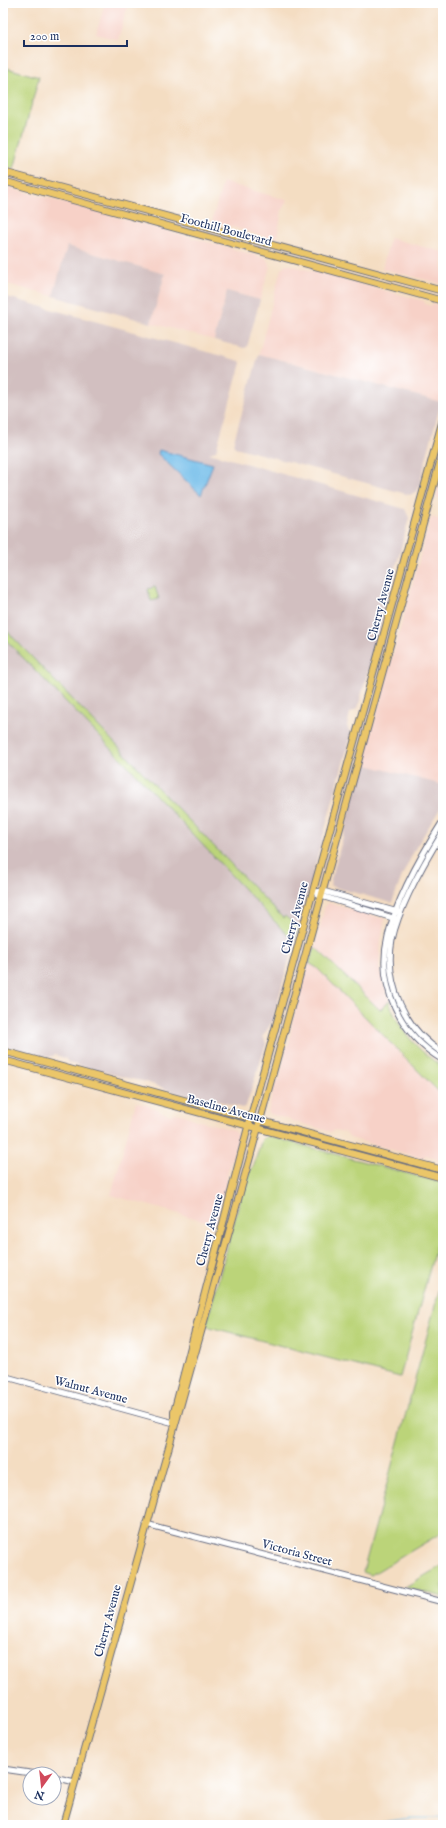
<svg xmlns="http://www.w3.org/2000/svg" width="446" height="1828" viewBox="0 0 446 1828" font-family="'IM FELL English',serif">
	<rect width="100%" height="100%" fill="#fff"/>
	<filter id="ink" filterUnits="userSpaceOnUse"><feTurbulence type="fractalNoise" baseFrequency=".025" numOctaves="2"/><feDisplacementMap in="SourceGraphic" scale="8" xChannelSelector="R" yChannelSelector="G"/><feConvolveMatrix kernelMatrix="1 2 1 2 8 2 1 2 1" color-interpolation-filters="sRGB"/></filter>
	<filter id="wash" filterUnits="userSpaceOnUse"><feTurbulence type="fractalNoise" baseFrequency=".012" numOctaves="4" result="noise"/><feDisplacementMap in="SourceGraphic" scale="16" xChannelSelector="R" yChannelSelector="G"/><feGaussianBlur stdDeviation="0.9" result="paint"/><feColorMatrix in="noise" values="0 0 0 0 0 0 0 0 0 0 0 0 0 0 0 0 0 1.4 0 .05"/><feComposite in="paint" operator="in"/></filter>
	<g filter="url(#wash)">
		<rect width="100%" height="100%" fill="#f4ddc2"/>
		<path fill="#f7d1c7" d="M105,3L128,4L118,40L96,34Z
			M223,182L287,200L282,210L277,237L272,239L212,221Z
			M3,186L266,258L270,266L260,300L227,291L214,340L151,323L165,274L67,246L53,296L3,283Z
			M390,238L443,252V284L382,269Z
			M286,264L424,301L425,304L431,306L433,303L438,305L443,308V398L441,402L259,354L281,269Z
			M443,472V500L436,497Z
			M431,517L443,520V785L363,764Z
			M328,903L385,919L381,940L379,968L389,1001L381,1011L315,947L325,906Z
			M309,963L317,968L443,1096V1163L438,1162L436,1158L426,1155L422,1158L350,1138L345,1132L334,1130L331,1132L270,1114L268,1111L275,1084L280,1077L287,1046L289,1044L292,1023Z
			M136,1102L158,1109L160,1112L171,1115L175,1113L185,1115L196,1120L234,1130L239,1135L228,1171L224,1195L220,1201L216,1224L111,1195Z"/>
		<path fill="#d2bfc0" d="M67,246L165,274L151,323L53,296Z
			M227,291L260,300L247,347L244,348L214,340Z
			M3,296L240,361L241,363L217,447L216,451L209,453L405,509L409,518L358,708L350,713L347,726L351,735L298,927L285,916L283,918L3,627Z
			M259,354L441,402L418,490L410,495L235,447L233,444Z
			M3,637L133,771L294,942L272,1022L263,1036L266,1044L246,1106L242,1108L212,1099L177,1093L143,1081L131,1079L69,1063L65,1058L55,1055L49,1057L3,1045Z
			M363,764L443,785V804L416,847L402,876L392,903L331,886L330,884Z"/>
		<path fill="#bbd479" stroke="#6b826c" d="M3,67L39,77L14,169L3,166Z
			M155,587L159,599L151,601L148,589Z
			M3,627L283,918L285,916L298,927L294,942L133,771L3,637Z
			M315,947L380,1010L389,1001C397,1028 419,1052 443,1067V1096L317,968L309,963Z
			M268,1136L443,1183V1221L400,1377L206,1326L246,1178L254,1165L262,1139Z
			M443,1276V1532L371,1575L363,1572Z
			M443,1565V1597L405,1587Z"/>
		<path fill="#6fbce9" stroke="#4576a4" d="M159,450L213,464L201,495L158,454Z"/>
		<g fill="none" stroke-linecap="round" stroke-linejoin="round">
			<path stroke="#6fbce9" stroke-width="1" d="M362,1825L410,1818H443"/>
		</g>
	</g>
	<g filter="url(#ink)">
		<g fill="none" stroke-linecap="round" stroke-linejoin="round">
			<defs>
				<path id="minor" d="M443,821C422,854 397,897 388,936C376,985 400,1035 443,1060
					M443,832C425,861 399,907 392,940C384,984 405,1030 443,1053
					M314,892L323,891L398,912
					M318,895L396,919
					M3,1376L174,1423
					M146,1524L443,1602
					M3,1769L37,1774
					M54,1777L75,1782"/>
				<path id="major" d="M3,172L443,291
					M3,181L443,301
					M3,1051L443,1170
					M3,1060L443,1178
					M174,1422V1412L248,1127L443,419
					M63,1825L250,1157L443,451"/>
			</defs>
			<use href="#minor" stroke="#676c81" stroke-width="7"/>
			<use href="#major" stroke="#676c81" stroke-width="8"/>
			<use href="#minor" stroke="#fff" stroke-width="5"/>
			<use href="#major" stroke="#ebc669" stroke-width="6"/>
		</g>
	</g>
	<g text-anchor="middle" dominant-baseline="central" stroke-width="3" stroke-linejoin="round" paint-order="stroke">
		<g font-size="12" fill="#1b2f5e" stroke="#fff">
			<text transform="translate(226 230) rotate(15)">Foothill Boulevard</text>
			<text transform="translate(381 605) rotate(-75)">Cherry Avenue</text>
			<text transform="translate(295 918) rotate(-75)">Cherry Avenue</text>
			<text transform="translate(226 1109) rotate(15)">Baseline Avenue</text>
			<text transform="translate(210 1230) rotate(-75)">Cherry Avenue</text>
			<text transform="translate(91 1390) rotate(15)">Walnut Avenue</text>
			<text transform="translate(297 1553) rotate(15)">Victoria Street</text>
			<text transform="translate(108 1621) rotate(-75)">Cherry Avenue</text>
		</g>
	</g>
	<rect width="446" height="1828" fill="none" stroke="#fff" stroke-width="16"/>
	<g transform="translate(42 1786) rotate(195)"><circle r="19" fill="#ffffff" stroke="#a4acbf"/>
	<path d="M0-3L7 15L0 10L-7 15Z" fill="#d1495b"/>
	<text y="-6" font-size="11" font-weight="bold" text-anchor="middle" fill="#1b2f5e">N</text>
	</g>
	<path d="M24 40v6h103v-6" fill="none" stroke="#1b2f5e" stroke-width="2"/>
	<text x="30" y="40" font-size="12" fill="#1b2f5e" stroke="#ffffff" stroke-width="3" paint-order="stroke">200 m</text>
</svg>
